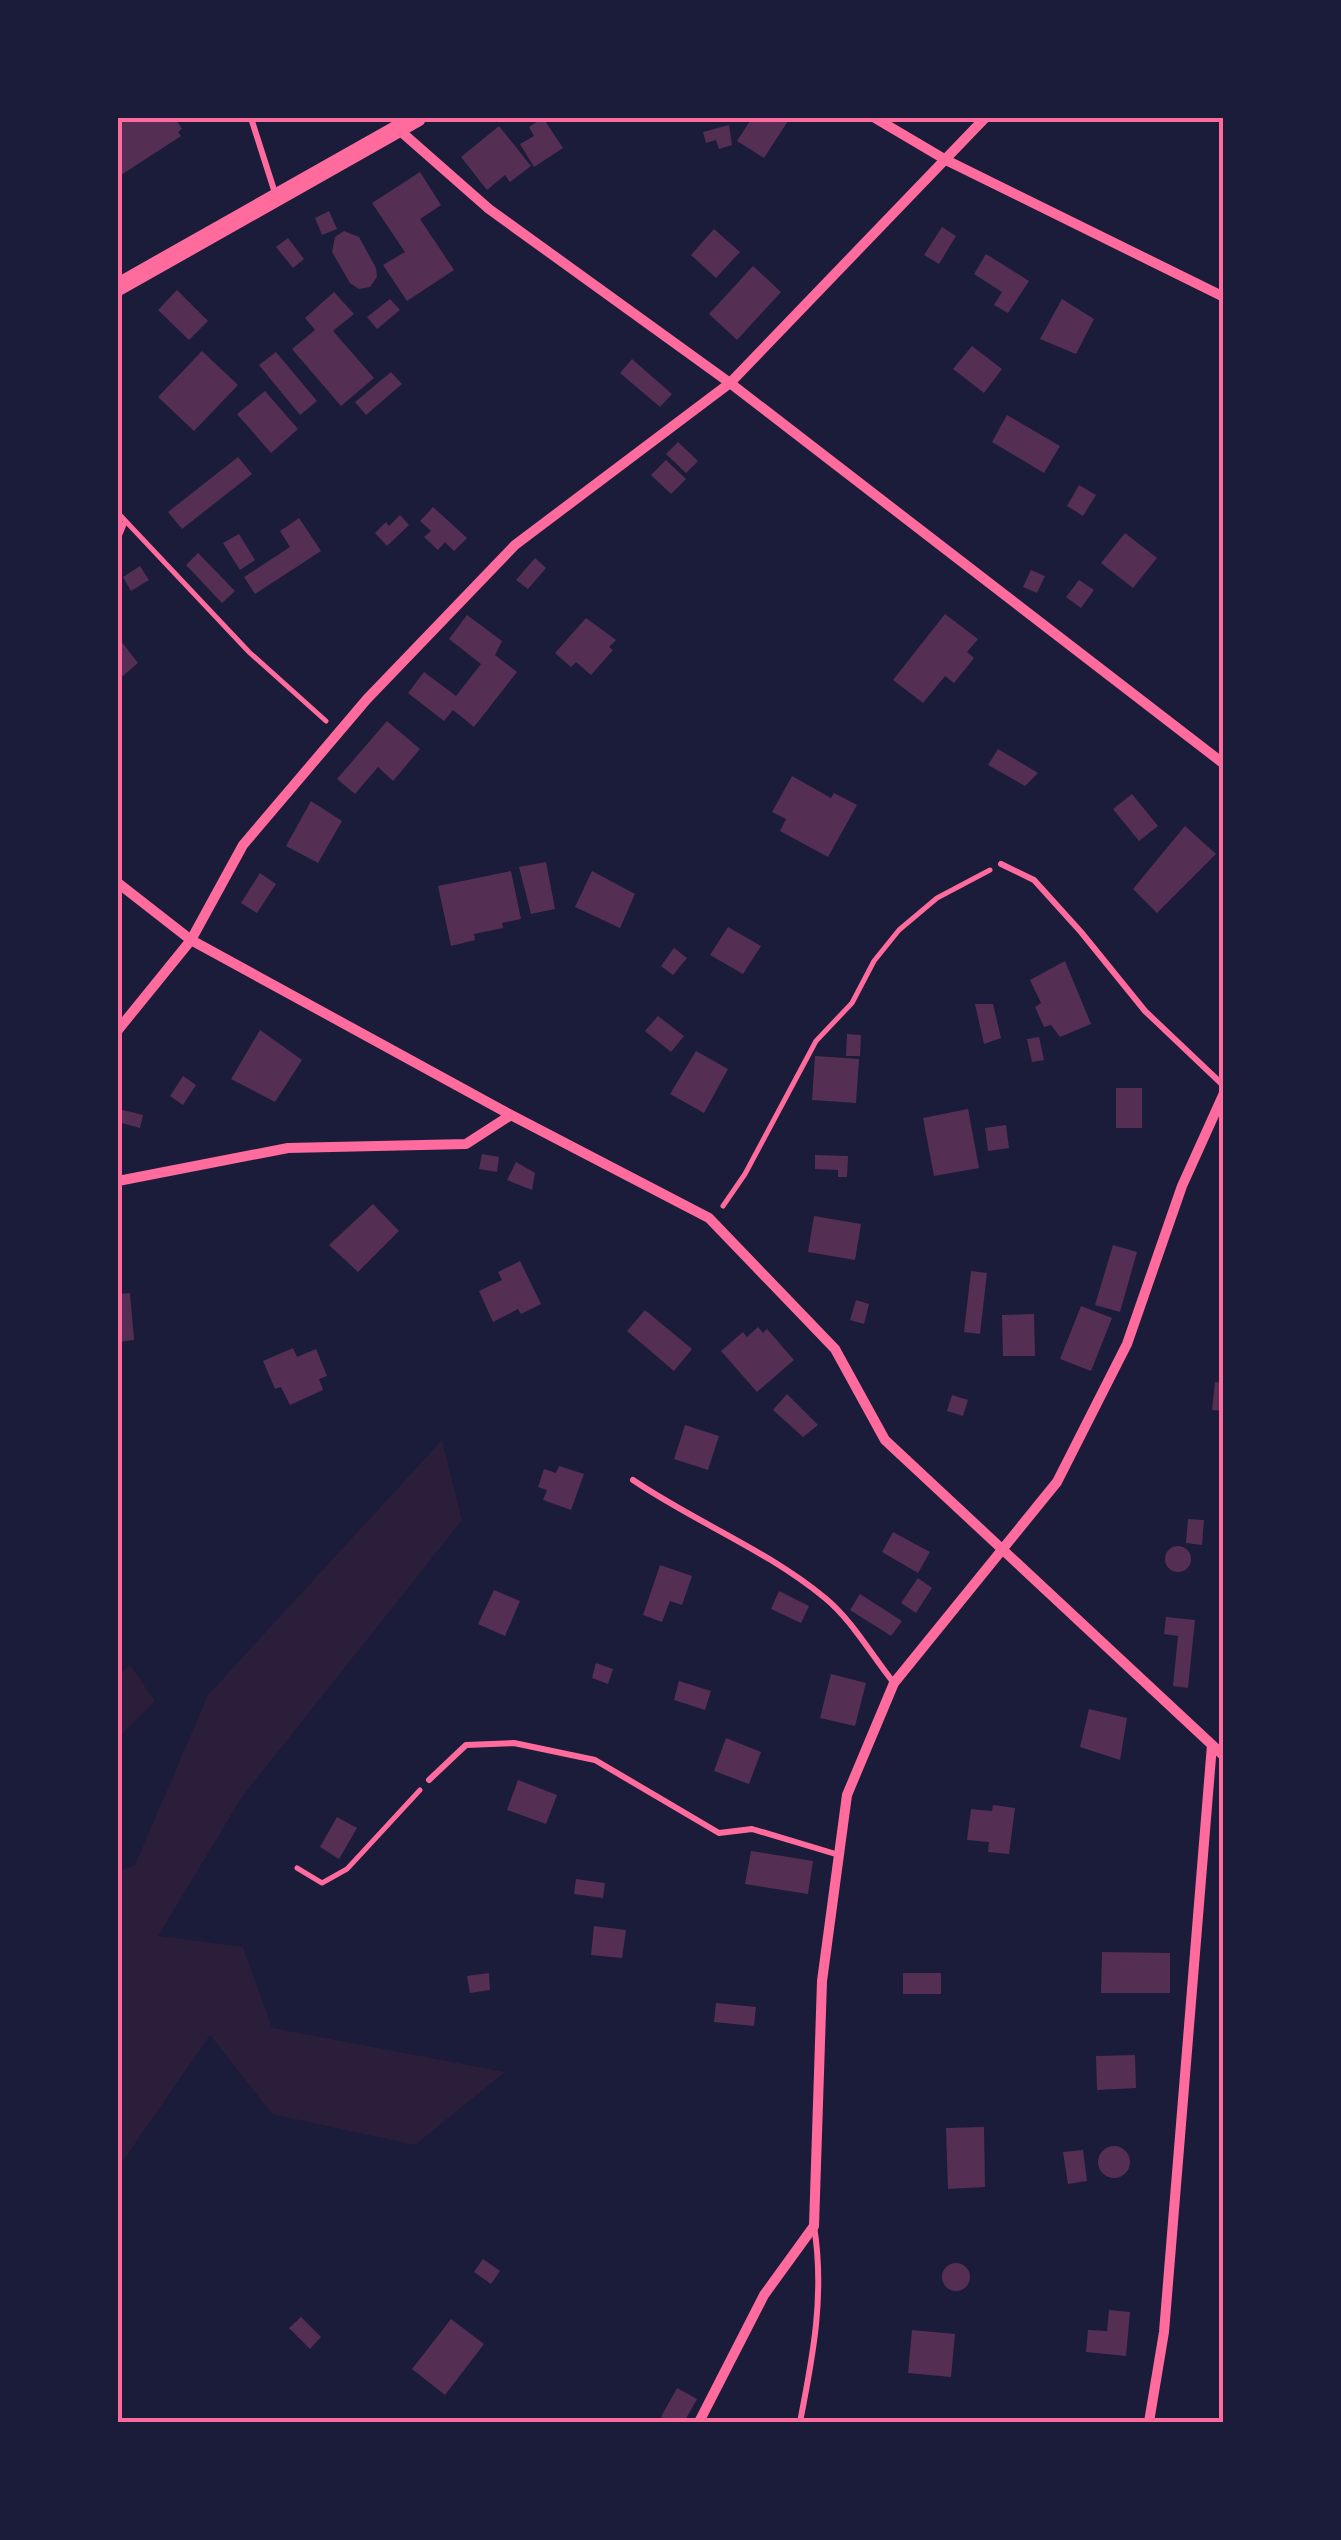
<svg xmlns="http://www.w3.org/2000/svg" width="1341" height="2540" viewBox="0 0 1341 2540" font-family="Commissioner,sans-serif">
	<rect width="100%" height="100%" fill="#1b1b3a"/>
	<path fill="#2a1e3b" d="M442,1440L462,1520L242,1797L158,1936L243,1947L272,2028L505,2072L415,2145L272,2114L210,2035L118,2168V1872L135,1865L208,1695Z
		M130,1665L155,1701L118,1738V1676Z"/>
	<path fill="#542f53" d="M118,118H175L182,129L178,132L181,136L118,177Z
		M543,118L563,148L534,167L520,144L534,136L529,127Z
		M752,118H790L764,158L737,141Z
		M729,125L732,145L719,149L716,140L706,143L703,132Z
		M499,126L531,166L510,182L505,175L487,190L461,157Z
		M420,172L441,205L420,219L454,270L407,301L383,265L405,252L372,203Z
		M329,211L337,229L322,235L315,218Z
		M942,227L956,236L939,264L924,255Z
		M714,229L740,252L716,278L691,255Z
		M344,231L359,237L376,268L377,277L370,287L359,289L350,283L332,252L335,237Z
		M288,238L304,259L293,268L276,247Z
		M986,254L1029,281L1008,313L994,305L1002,292L974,274Z
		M753,266L781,292L737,340L709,314Z
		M177,290L208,321L189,340L158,310Z
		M334,292L354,314L333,331L374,378L341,406L292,349L315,330L305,318Z
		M390,299L400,310L377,329L367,317Z
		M1062,299L1094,319L1076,354L1040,339Z
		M972,346L1002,369L984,393L953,369Z
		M202,351L238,385L194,431L158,397Z
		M276,352L317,401L300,415L259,365Z
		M632,359L672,394L660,407L620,373Z
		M391,372L402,384L366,415L355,402Z
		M265,391L298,429L271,453L237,414Z
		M1007,415L1060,446L1044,473L992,442Z
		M678,442L698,461L686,473L666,454Z
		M238,457L252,474L182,529L168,512Z
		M666,460L686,479L671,494L651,475Z
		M1079,485L1096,495L1083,516L1067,506Z
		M433,507L467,538L454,551L445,542L438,550L424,537L431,531L420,521Z
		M400,515L409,525L387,546L375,533L386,522L389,526Z
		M299,518L321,551L255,594L244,577L290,547L280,531Z
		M1125,533L1157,558L1133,588L1101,563Z
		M239,534L255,560L240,570L223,543Z
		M198,553L235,591L222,603L186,565Z
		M535,558L546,568L528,589L516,580Z
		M140,566L149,580L131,591L123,577Z
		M1031,570L1045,576L1037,593L1023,587Z
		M1079,580L1094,590L1081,608L1066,597Z
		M945,614L978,639L967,652L974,658L954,683L945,676L923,703L893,680Z
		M467,615L502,641L495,655L517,672L474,727L453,710L444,721L408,693L424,672L456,696L481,664L449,639Z
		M586,618L616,640L609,647L613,650L591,675L576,662L571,667L555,653Z
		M118,637L138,663L118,680Z
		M387,721L420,749L393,781L378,767L355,794L337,779Z
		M998,749L1038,773L1025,786L988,765Z
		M792,776L831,798L834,793L857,805L828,857L780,831L786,819L772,812Z
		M1132,794L1158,826L1139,841L1113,809Z
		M311,801L342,821L318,863L286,846Z
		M1185,826L1216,854L1157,913L1133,889Z
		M546,862L555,909L531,914L519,867Z
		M511,871L521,919L502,923L503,928L474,934L475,940L451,946L438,886Z
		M592,871L635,894L620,928L575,907Z
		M260,873L276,884L257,913L241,903Z
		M728,927L761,946L743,974L710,955Z
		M674,948L687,958L673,975L661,966Z
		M1065,961L1091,1024L1060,1037L1051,1025L1044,1027L1035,1007L1041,1003L1030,980Z
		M975,1004H993L1001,1038L984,1044Z
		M658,1016L684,1036L671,1052L645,1031Z
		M260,1030L302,1060L275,1102L231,1079Z
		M847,1034L861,1035L860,1056H846Z
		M1039,1037L1044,1060L1032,1062L1027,1039Z
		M696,1051L728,1069L704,1113L670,1094Z
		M815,1056L859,1059L856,1103L812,1100Z
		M183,1076L196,1085L183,1105L170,1096Z
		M1116,1088H1142V1128H1116Z
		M119,1109L143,1115L140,1128L118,1122Z
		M968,1109L979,1168L934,1176L923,1118Z
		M1006,1125L1009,1148L988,1151L985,1128Z
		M482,1154L499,1157L497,1172L479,1169Z
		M815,1155L848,1156L847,1177H838V1170L815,1169Z
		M516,1162L535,1173L532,1190L507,1180Z
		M373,1204L399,1231L358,1272L329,1245Z
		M814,1216L861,1224L855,1260L808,1252Z
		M1113,1245L1137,1252L1120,1312L1095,1305Z
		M520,1261L541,1304L521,1314L518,1309L493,1322L479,1291L502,1280L498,1272Z
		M971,1271L987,1273L980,1334L964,1332Z
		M130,1293L134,1340L118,1342V1294Z
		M856,1300L869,1304L864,1324L850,1320Z
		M1081,1306L1112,1318L1091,1371L1060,1359Z
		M645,1310L692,1349L674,1371L627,1331Z
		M1034,1314L1035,1356H1003L1002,1315Z
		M758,1327L763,1333L767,1329L794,1360L757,1392L721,1351L743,1332L747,1337Z
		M293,1348L297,1357L316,1349L327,1376L319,1379L323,1390L290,1405L281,1387L275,1389L263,1361Z
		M1215,1382L1224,1383V1411L1212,1410Z
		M787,1394L818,1425L803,1437L773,1410Z
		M952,1395L968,1400L963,1416L947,1411Z
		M685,1425L719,1436L708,1470L674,1459Z
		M559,1466L584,1474L571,1510L543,1500L547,1490L538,1487L544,1469L556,1473Z
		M1188,1519L1204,1520L1202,1545L1186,1543Z
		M893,1532L930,1552L918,1573L882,1552Z
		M1165 1559a13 13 0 1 1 26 0a13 13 0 1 1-26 0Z
		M660,1565L692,1576L682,1605L670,1601L662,1622L643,1615Z
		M918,1578L932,1588L916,1613L901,1603Z
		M494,1590L520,1601L505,1636L478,1624Z
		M779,1591L809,1606L801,1623L771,1609Z
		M860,1594L902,1621L891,1636L850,1610Z
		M1166,1617L1195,1620L1188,1688L1173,1686L1178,1636L1164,1634Z
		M596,1663L613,1669L608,1684L592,1678Z
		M831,1674L866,1683L855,1726L820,1718Z
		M679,1681L711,1691L705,1710L674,1700Z
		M1089,1709L1127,1718L1120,1760L1080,1747Z
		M726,1738L761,1752L749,1784L714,1771Z
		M518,1780L557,1795L546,1824L507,1810Z
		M993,1805L1015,1808L1009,1854L988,1852L989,1842L967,1840L971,1809L992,1811Z
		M337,1817L357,1828L339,1859L320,1847Z
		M751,1851L813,1861L808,1894L745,1884Z
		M576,1879L605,1883L603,1898L574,1894Z
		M594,1926L626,1930L622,1958L591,1955Z
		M1102,1952L1170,1953V1993H1101Z
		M489,1973L490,1990L470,1993L467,1976Z
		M903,1973H941V1994H903Z
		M716,2003L756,2007L754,2026L714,2022Z
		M1135,2055L1136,2088L1097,2090L1096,2056Z
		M984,2127L985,2187L948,2189L946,2128Z
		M1098 2162a16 16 0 1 1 32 0a16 16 0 1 1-32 0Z
		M1083,2150L1087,2181L1068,2184L1063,2152Z
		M483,2259L500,2271L491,2284L474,2272Z
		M942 2277a14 14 0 1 1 28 0a14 14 0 1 1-28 0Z
		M1109,2310L1130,2312L1126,2356L1086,2352L1088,2330L1107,2331Z
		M301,2317L321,2337L310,2349L289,2328Z
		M451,2319L484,2344L445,2395L412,2369Z
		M912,2330L955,2334L951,2377L908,2373Z
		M677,2388L697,2399L684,2422H671L661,2417Z"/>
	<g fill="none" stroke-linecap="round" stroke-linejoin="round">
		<path stroke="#ff6b9d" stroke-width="5" d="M118,513L249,652L326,721
			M118,539L125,522
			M723,1206L745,1174L816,1041L852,1003L874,961L899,930L937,898L990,870
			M297,1868L322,1883L347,1869L420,1790"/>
		<path stroke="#ff6b9d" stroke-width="6" d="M251,118L275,193
			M1001,864L1034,880L1081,932L1145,1011L1224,1086
			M633,1480C695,1522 767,1550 825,1598C852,1620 872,1656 894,1683
			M429,1780L466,1745L514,1743L595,1760L719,1833L752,1829L839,1855
			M800,2422C813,2356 825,2294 814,2226"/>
		<path stroke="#ff6b9d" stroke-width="10" d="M875,118L946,160L1224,297
			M398,129L489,209L730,383L1224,764
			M118,883L191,940L511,1115L709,1218L835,1349L885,1440L1224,1756
			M118,1030L191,940L243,845L367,699L515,545L730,383L985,118
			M118,1181L288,1148L466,1144L511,1115
			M699,2422L764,2295L814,2226L822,1981L847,1795L894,1683L1057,1482L1127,1344L1182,1186L1224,1093
			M1149,2422L1164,2332L1212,1745"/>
		<path stroke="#ff6b9d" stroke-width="18" d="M118,287L417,118"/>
	</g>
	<rect width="1341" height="2540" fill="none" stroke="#1b1b3a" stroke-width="240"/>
	<rect x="120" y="120" width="1101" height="2300" fill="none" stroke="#ff6b9d" stroke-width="4"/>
</svg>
